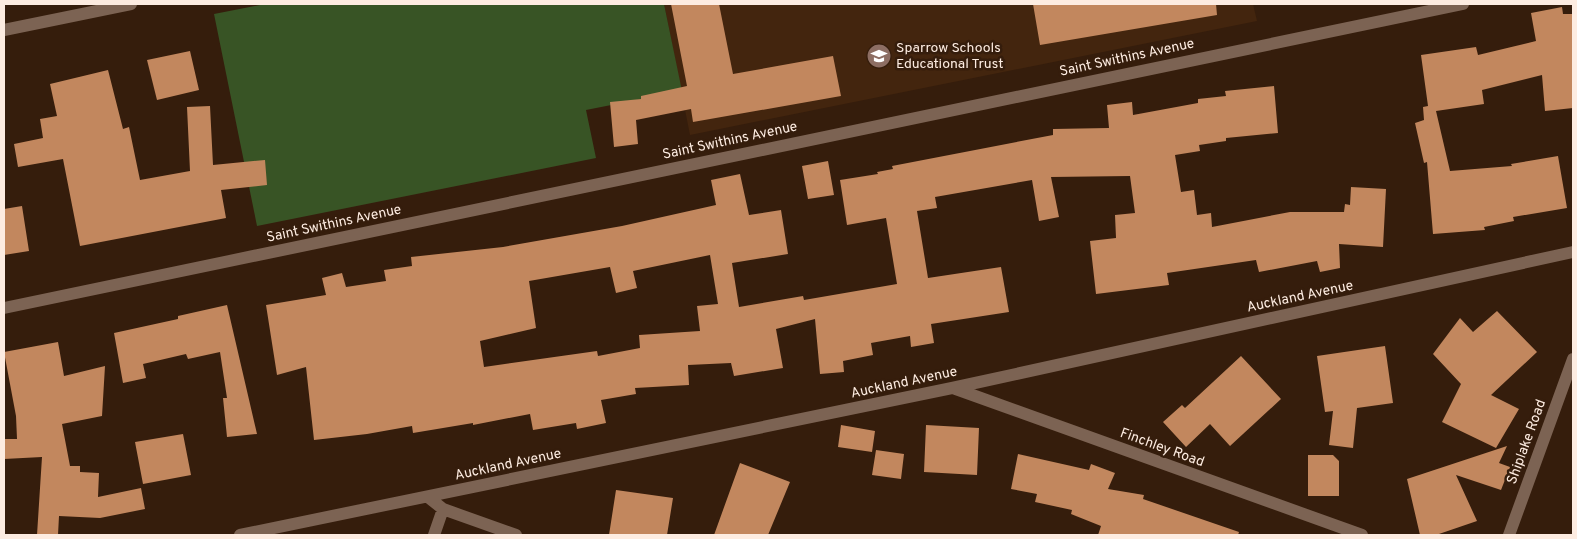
<svg xmlns="http://www.w3.org/2000/svg" width="1577" height="539" viewBox="0 0 1577 539" font-family="Overpass,sans-serif">
	<rect width="100%" height="100%" fill="#351d0c"/>
	<path fill="#43250e" d="M664,4H1253L1257,21L690,135Z"/>
	<path fill="#385425" d="M265,4H664L682,91L586,110L596,158L257,226L214,14Z"/>
	<path fill="#c2875e" fill-rule="evenodd" d="M671,4H719L733,74L833,56L841,96L693,122L691,109L636,120L638,144L614,147L610,102L641,99V96L687,86Z
		M1033,4H1216L1217,15L1040,45Z
		M1562,7L1563,14H1573V108L1545,111L1542,75L1482,90L1484,104L1436,111L1450,171L1512,166L1511,164L1558,156L1567,208L1513,217L1514,221L1484,227L1485,230L1433,234L1427,162L1424,163L1415,123L1424,120L1423,107L1428,106L1421,55L1476,47L1478,55L1536,41L1531,13Z
		M190,51L199,90L157,100L147,60Z
		M108,70L123,129L129,127L140,180L190,171L187,107L210,106L213,165L265,160L267,185L221,190L226,218L80,246L63,159L18,167L14,144L43,138L40,119L57,116L50,84Z
		M1274,86L1278,133L1226,138V141L1199,145L1200,151L1175,155L1181,192L1194,190L1197,215L1211,213L1212,227L1290,212H1344L1345,204L1350,205L1351,187L1386,189L1383,247L1339,244L1340,268L1320,272L1317,261L1259,272L1256,260L1167,273L1169,285L1096,294L1090,241L1116,238L1115,215L1135,213L1130,176L1051,177L1059,217L1039,221L1032,180L935,197L937,208L917,211L928,278L1001,267L1009,312L931,324L934,343L911,347L910,336L871,343L873,355L843,361L844,372L820,374L815,319L776,329L783,368L734,376L731,363L688,365L689,385L635,388L636,394L601,400L606,423L577,429L576,423L533,430L530,414L473,425V423L413,433L412,426L367,434L314,440L306,367L277,375L266,305L326,295L322,278L342,273L346,287L386,281L384,270L412,266L411,257L503,247L622,226L716,205L711,180L740,174L749,215L781,210L788,254L732,263L739,307L803,296L804,300L897,284L886,218L847,225L840,180L878,174L877,172L893,169L892,166L1053,135V129L1109,128L1107,105L1132,102L1133,115L1198,103V99L1226,96L1225,91ZM710,255L718,304L697,306L700,331L639,335L640,348L598,356L597,351L484,367L480,341L536,328L529,281L610,267L616,293L637,288L633,271Z
		M828,161L834,195L808,199L802,166Z
		M22,206L29,251L4,255V209Z
		M227,305L257,434L227,437L223,398H227L220,352L188,359L186,354L143,364L146,378L123,383L114,333L178,319V316Z
		M1497,311L1537,352L1491,395L1519,409L1496,448L1442,422L1461,384L1433,354L1460,318L1473,332Z
		M58,342L64,376L105,366L102,416L62,424L70,466H80V472L99,473L98,497L141,488L145,509L100,518L59,516L58,535H37L42,457L4,459V439H17L16,416L4,352Z
		M1385,346L1393,403L1357,408L1353,448L1329,445L1333,411L1325,412L1317,356Z
		M1241,356L1281,399L1230,446L1210,424L1186,447L1163,422L1182,405L1185,408Z
		M841,425L875,431L872,452L838,447Z
		M926,425L979,428L977,475L924,472Z
		M183,434L191,475L143,484L135,442Z
		M1507,446L1499,463L1510,467L1501,490L1456,475L1477,521L1436,535H1420L1407,479Z
		M876,450L904,454L901,479L872,475Z
		M1018,454L1089,470L1091,464L1115,473L1108,489L1144,495L1143,499L1239,532L1238,535H1098L1101,526L1071,514L1072,510L1035,502L1037,494L1011,489Z
		M1308,455H1333L1339,461V496H1308Z
		M740,463L790,482L768,535H714Z
		M616,490L673,498L667,535H609Z"/>
	<g fill="none" stroke-linecap="round" stroke-linejoin="round">
		<path stroke="#7c6353" stroke-width="12" d="M4,30L131,4
			M4,308L1463,4
			M953,388L1362,535
			M428,497L443,509L516,535
			M240,535L952,388L1573,252
			M434,535L443,509
			M1509,535L1573,359"/>
	</g>
	<defs>
		<symbol id="school-disc" viewBox="-11 -11 22 22"><circle r="9.5" fill="#8d6e63" stroke="#351d0c"/><path d="M0-5L7-2L0 1L-7-2ZM-4 1L0 2.5L4 1V4Q0 6-4 4Z" fill="#fff"/></symbol>
	</defs>
	<g fill-rule="evenodd">
		<use href="#school-disc" x="865" y="42" width="28" height="28"/>
	</g>
	<g text-anchor="middle" dominant-baseline="central" stroke-width="5" stroke-linejoin="round" paint-order="stroke">
		<g font-size="14" fill="#fdece1" stroke="#351d0c" text-anchor="start">
			<text x="896" y="48">Sparrow Schools<tspan x="896" dy="16">Educational Trust</tspan></text>
		</g>
		<g font-size="14" fill="#fdece1" stroke="#351d0c">
			<text transform="translate(1127 58) rotate(-12)">Saint Swithins Avenue</text>
			<text transform="translate(730 141) rotate(-12)">Saint Swithins Avenue</text>
			<text transform="translate(334 224) rotate(-12)">Saint Swithins Avenue</text>
			<text transform="translate(1300 297) rotate(-12)">Auckland Avenue</text>
			<text transform="translate(904 383) rotate(-12)">Auckland Avenue</text>
			<text transform="translate(1527 442) rotate(-70)">Shiplake Road</text>
			<text transform="translate(1162 448) rotate(20)">Finchley Road</text>
			<text transform="translate(508 465) rotate(-12)">Auckland Avenue</text>
		</g>
	</g>
	<rect width="1577" height="539" fill="none" stroke="#fdece1" stroke-width="10"/>
</svg>
